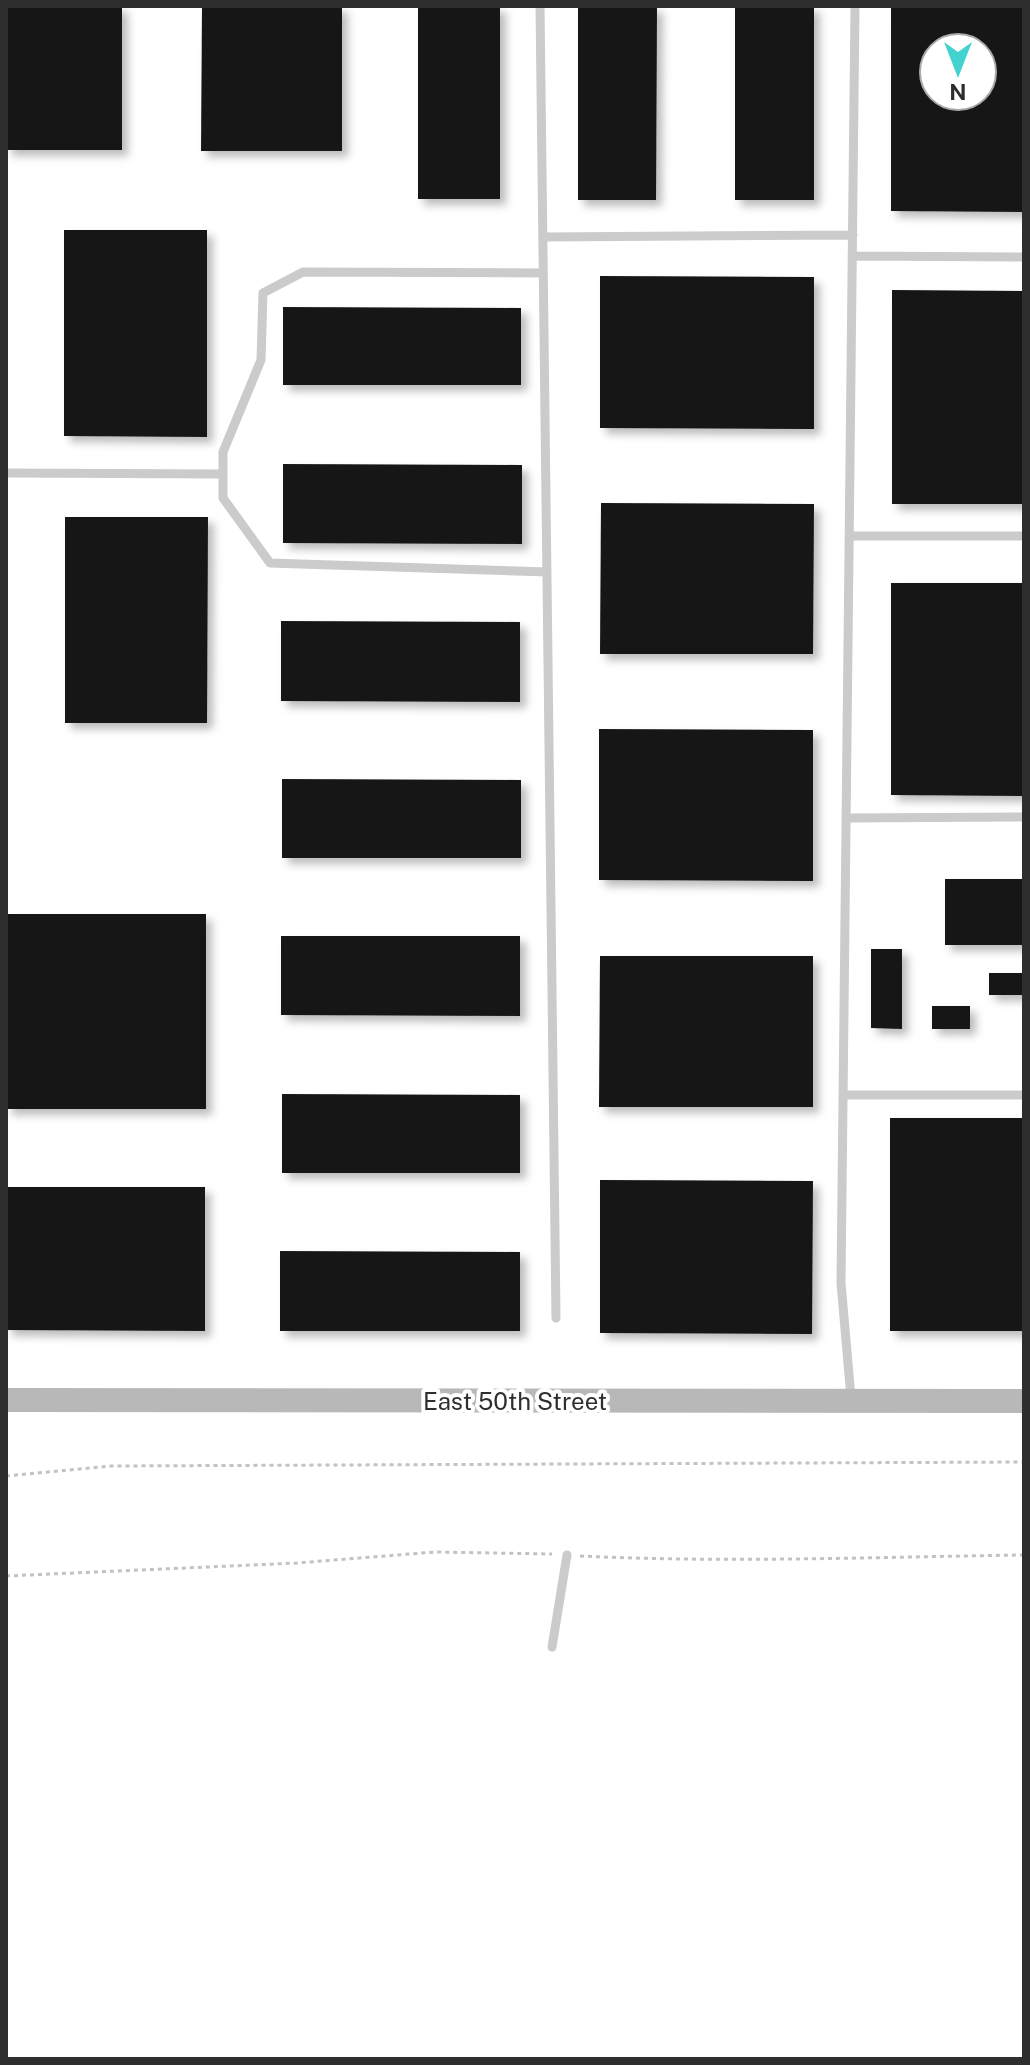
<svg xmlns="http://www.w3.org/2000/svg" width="1030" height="2065" viewBox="0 0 1030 2065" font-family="'Public Sans',sans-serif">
	<defs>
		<filter id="shadow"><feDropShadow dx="6" dy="6" stdDeviation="4" flood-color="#0004"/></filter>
	</defs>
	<rect width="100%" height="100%" fill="#fff"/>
	<path fill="#151515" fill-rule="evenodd" filter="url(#shadow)" d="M6,6H122V150H6Z
		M202,6H342V151H201Z
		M418,6H500V199H418Z
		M578,6H657L656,200H578Z
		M735,6H814V200H735Z
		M891,6H1024V212L891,211ZM934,48H982V96H934Z
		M64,230H207V437L64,436Z
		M600,276L814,277V429L600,428Z
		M892,290L1024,291V504H892Z
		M283,307L521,308V385H283Z
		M283,464L522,465V544L283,543Z
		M601,503L814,504L813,654H600Z
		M65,517H208L207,723H65Z
		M891,583H1024V796L891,795Z
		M281,621L520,622V702L281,701Z
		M599,729L813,730V881L599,880Z
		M282,779L521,780V858H282Z
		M945,879H1024V945H945Z
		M6,914H206V1109H6Z
		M281,936H520V1016L281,1015Z
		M871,949H902V1029L871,1028Z
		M600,956H813V1107H599Z
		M989,973H1024V995H989Z
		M932,1006H970V1029H932Z
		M282,1094L520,1095V1173H282Z
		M890,1118H1024V1331H890Z
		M600,1180L813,1181L812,1334L600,1333Z
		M6,1187H205V1331L6,1330Z
		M280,1251L520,1252V1331H280Z"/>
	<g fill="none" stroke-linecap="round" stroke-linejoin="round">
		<path stroke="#c2c2c2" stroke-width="3" stroke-dasharray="4 4" stroke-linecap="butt" d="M6,1476L111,1466L1024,1462
			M580,1556C728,1563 876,1557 1024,1555
			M6,1576L297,1563L435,1552L552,1554"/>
		<path stroke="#cbcbcb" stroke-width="9" d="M540,6L556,1318
			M543,237L853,235
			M852,256L1024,257
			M543,273L303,272L263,293L261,360L223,452V498L270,563L547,572
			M6,473L223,474
			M849,536H1024
			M846,818L1024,817
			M843,1095H1024
			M851,1398L841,1283L855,6
			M552,1647L567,1555"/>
		<path stroke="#b8b8b8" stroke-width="24" d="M6,1400L1024,1401"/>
	</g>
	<g text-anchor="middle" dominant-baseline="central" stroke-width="8" stroke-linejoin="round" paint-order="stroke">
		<g font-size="24" fill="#2e2e2e" stroke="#fff">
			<text x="515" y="1401">East 50th Street</text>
		</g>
	</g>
	<rect width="1030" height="2065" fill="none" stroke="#2e2e2e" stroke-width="16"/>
	<g transform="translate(958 72) rotate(180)"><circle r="38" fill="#ffffff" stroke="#ababab" stroke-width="2"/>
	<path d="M0-6L14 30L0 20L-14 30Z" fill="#42d3d0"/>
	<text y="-12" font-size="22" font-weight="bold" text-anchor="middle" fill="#2e2e2e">N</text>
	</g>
</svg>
